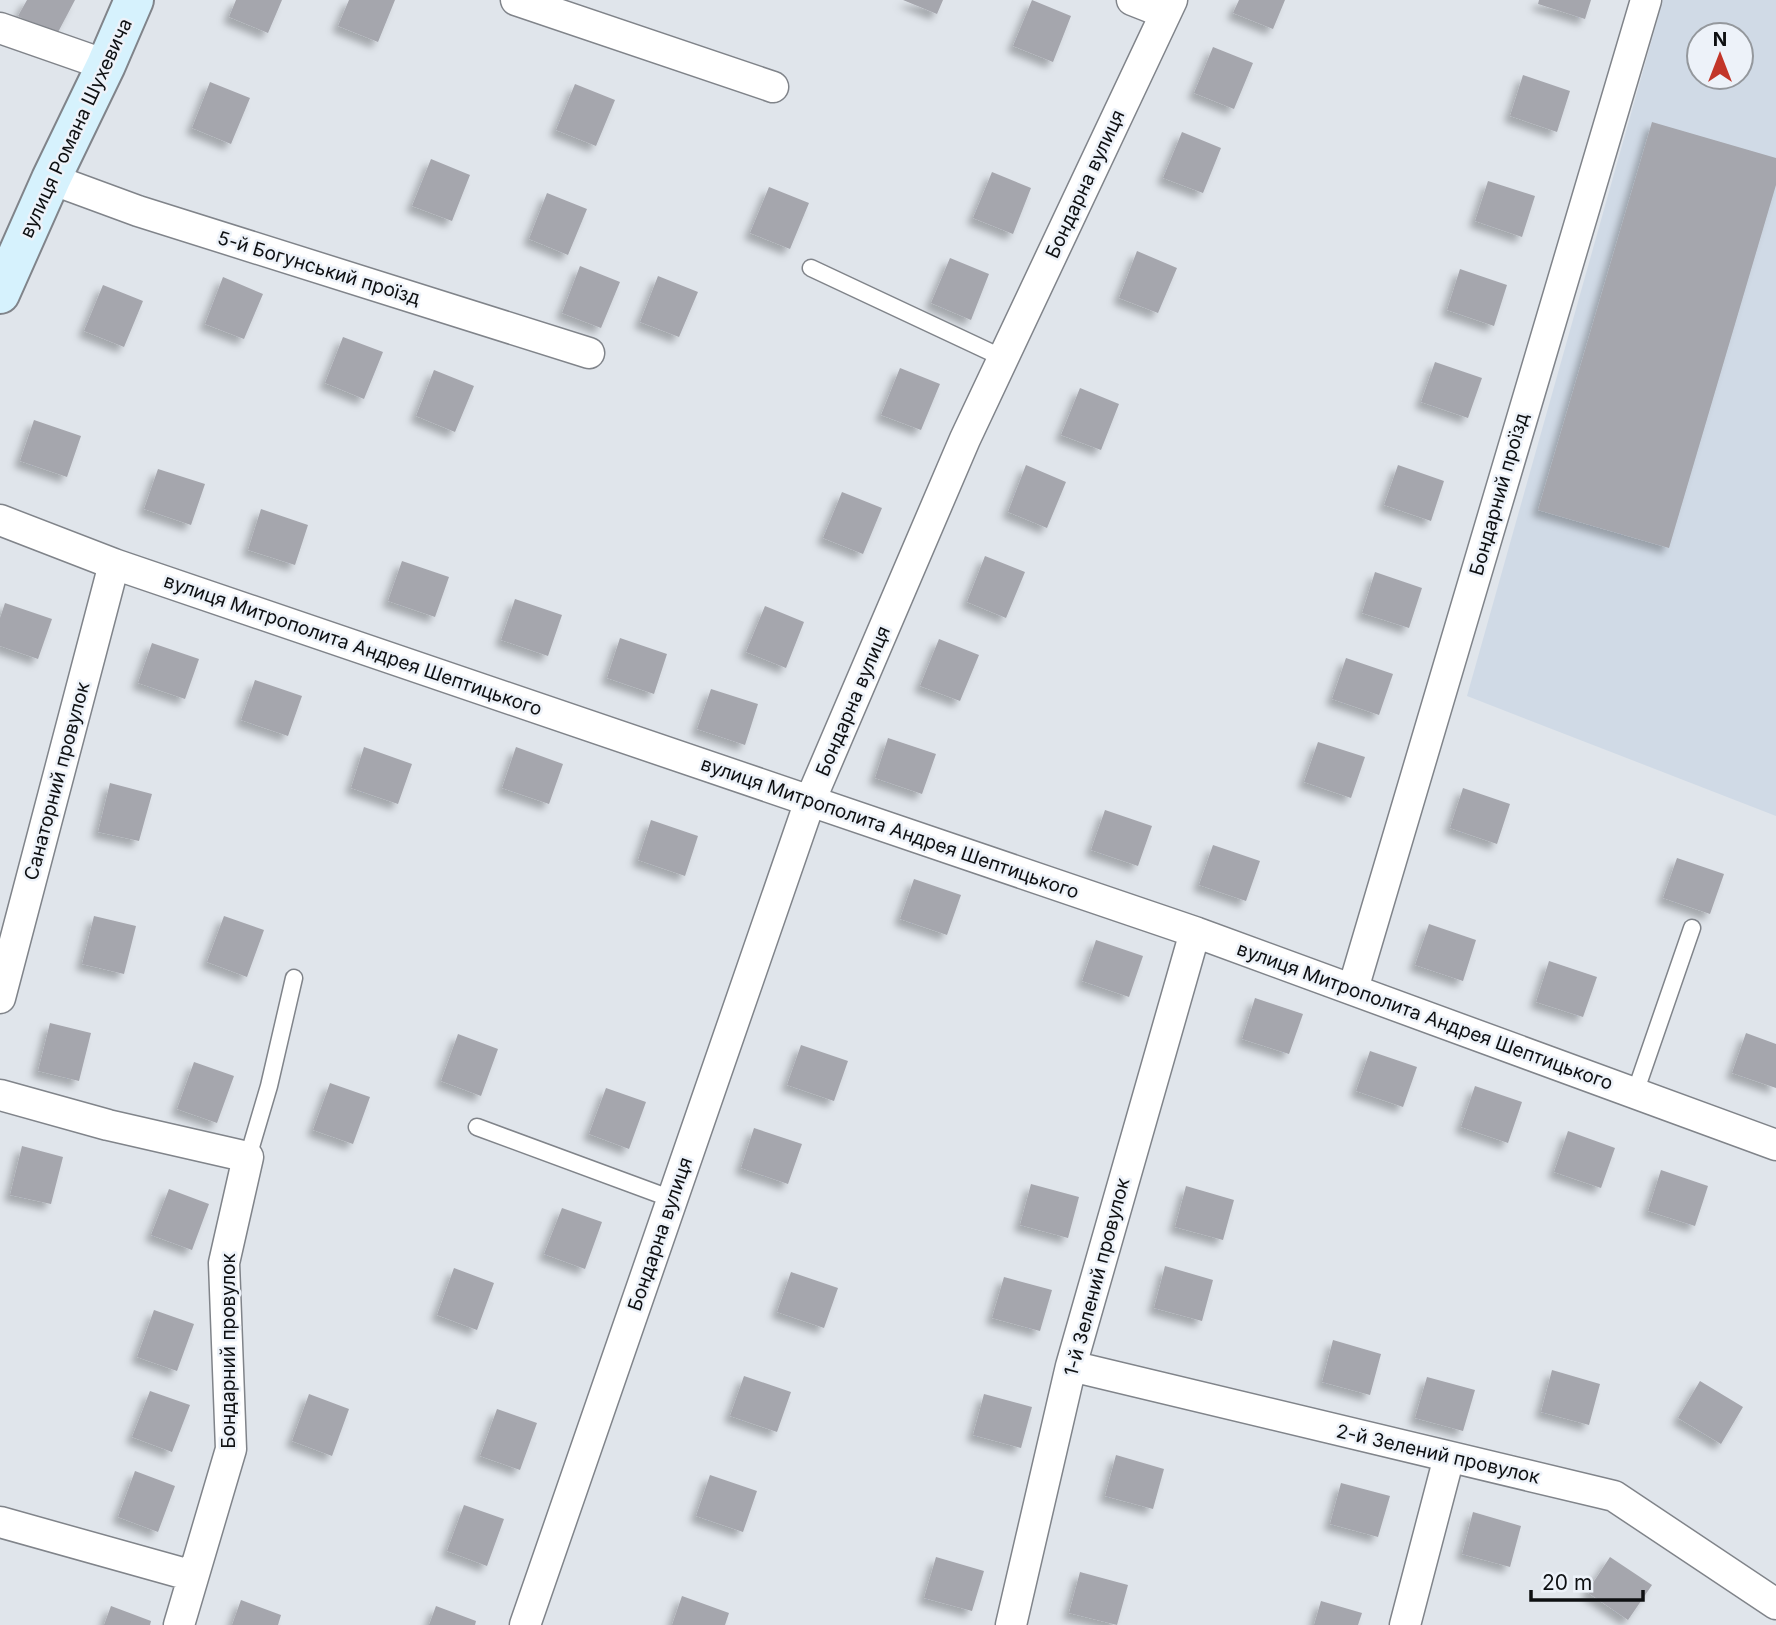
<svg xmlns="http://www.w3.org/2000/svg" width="1776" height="1625" viewBox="0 0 1776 1625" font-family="Inter,sans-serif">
	<defs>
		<filter id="shadow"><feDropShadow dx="-6" dy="6" stdDeviation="3.5" flood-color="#0004"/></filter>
	</defs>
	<rect width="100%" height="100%" fill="#e0e5eb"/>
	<path fill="#d0dae6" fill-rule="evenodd" d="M1663,0H1776V816L1467,696ZM1699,35H1741V77H1699Z"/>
	<path fill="#a5a6ad" filter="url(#shadow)" d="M27,0H75L56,36L18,16Z
		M236,0H282L268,33L229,17Z
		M349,0H395L378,42L338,26Z
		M903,0H943L937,14Z
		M1032,0L1071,16L1053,62L1013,46Z
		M1239,0H1285L1273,29L1233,13Z
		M1539,0H1591L1585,19L1538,4Z
		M1213,47L1253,63L1234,109L1194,93Z
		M1523,75L1570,91L1557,132L1510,116Z
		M210,82L250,98L231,144L192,128Z
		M575,84L615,100L596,146L556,130Z
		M1652,122L1776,158V185L1669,548L1538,510Z
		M1182,132L1221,148L1203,193L1163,178Z
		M431,159L470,175L452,221L412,206Z
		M992,172L1031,188L1013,234L973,218Z
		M1488,181L1535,196L1522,237L1475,221Z
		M769,187L809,203L790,249L750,233Z
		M547,193L587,209L568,255L529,239Z
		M1137,251L1177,268L1158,313L1119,298Z
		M950,258L989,274L971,320L931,303Z
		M580,266L620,282L601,328L562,313Z
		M1460,269L1507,285L1494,326L1447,310Z
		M658,276L698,292L679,337L640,322Z
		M223,277L263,294L244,339L205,324Z
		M103,285L143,301L124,347L84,331Z
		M343,337L383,352L364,399L325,383Z
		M1435,362L1482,378L1468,418L1421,402Z
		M900,368L940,384L921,430L881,415Z
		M434,370L474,386L455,432L416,416Z
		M1080,388L1119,404L1101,450L1061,435Z
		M34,420L81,436L67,477L20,461Z
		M1026,465L1066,482L1047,528L1008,512Z
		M1398,465L1444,481L1431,521L1384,505Z
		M158,469L205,484L191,525L144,509Z
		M842,492L882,508L863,554L823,538Z
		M261,509L308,525L295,565L248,550Z
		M985,556L1025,572L1006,618L967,602Z
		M402,561L449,577L435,617L388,601Z
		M1375,572L1422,588L1409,628L1362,613Z
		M515,599L562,615L548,656L501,640Z
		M5,603L52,619L38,659L0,646V618Z
		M765,606L804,622L786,668L746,652Z
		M620,638L667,654L654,694L607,678Z
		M939,639L979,655L960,701L920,686Z
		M152,643L199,659L185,699L138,683Z
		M1346,658L1393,674L1379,715L1332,699Z
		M255,680L302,696L288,736L241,720Z
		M711,689L758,704L745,745L697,729Z
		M888,738L936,754L922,794L875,778Z
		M1318,742L1365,757L1351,798L1304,782Z
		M364,747L412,764L398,804L351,788Z
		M516,747L563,764L549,804L502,788Z
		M110,783L152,794L139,841L98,832Z
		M1463,788L1510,804L1497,844L1450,828Z
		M1105,810L1152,826L1138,866L1091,850Z
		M651,820L698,836L685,876L638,860Z
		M1213,845L1260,861L1246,901L1199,885Z
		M1677,858L1724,874L1710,914L1663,898Z
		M914,879L961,895L947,935L900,919Z
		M94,916L136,926L124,974L82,964Z
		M224,916L264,930L247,977L207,962Z
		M1429,924L1476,940L1463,981L1415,965Z
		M1096,940L1143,956L1129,997L1082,981Z
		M1549,961L1597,977L1583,1017L1536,1002Z
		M1255,998L1303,1014L1289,1054L1242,1039Z
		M50,1023L91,1033L79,1081L38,1071Z
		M1746,1033L1776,1044V1088L1732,1073Z
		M458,1034L498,1049L481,1096L441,1081Z
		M801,1045L848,1061L834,1101L787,1085Z
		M1370,1051L1417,1067L1403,1107L1356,1091Z
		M194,1062L234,1076L217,1123L177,1109Z
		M330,1083L370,1097L353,1144L313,1130Z
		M1475,1086L1522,1102L1508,1143L1461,1127Z
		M606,1088L646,1102L629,1149L589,1134Z
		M754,1128L802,1144L788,1184L741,1168Z
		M1568,1131L1615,1148L1601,1188L1554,1172Z
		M22,1146L63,1157L51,1204L10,1195Z
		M1661,1170L1708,1186L1695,1226L1648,1211Z
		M1031,1184L1079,1197L1068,1238L1020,1225Z
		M1186,1186L1234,1200L1223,1240L1175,1227Z
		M169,1189L209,1204L192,1250L151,1235Z
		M562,1208L602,1222L585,1269L544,1254Z
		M1165,1266L1213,1280L1202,1321L1154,1308Z
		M454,1268L494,1283L477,1330L437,1315Z
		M791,1272L838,1288L824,1328L777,1312Z
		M1004,1277L1052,1290L1040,1331L992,1318Z
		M154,1310L194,1324L177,1371L137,1357Z
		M1333,1340L1381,1354L1370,1395L1322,1382Z
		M1552,1370L1600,1384L1589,1425L1541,1412Z
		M744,1376L791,1392L777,1432L730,1416Z
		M1427,1377L1475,1390L1463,1431L1415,1418Z
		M1700,1381L1743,1407L1721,1444L1678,1418Z
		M150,1391L190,1405L172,1452L132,1437Z
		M309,1394L349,1409L332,1456L292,1441Z
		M984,1394L1032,1407L1021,1448L973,1435Z
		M497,1409L537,1423L520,1470L480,1456Z
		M1116,1455L1164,1469L1153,1509L1105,1496Z
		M135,1471L175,1486L158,1532L118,1517Z
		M710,1475L757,1491L743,1532L696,1516Z
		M1341,1483L1390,1496L1378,1537L1330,1524Z
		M464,1505L504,1519L487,1566L447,1551Z
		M1473,1512L1521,1526L1510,1567L1462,1554Z
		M936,1557L984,1571L972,1611L924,1598Z
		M1610,1557L1652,1585L1628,1620L1587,1592Z
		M1080,1572L1128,1585L1117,1625L1069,1613Z
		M682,1596L729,1613L725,1625H672Z
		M241,1600L281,1615L278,1625H232Z
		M1321,1601L1362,1613L1358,1625H1314Z
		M111,1606L151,1621L150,1625H104Z
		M436,1606L476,1621L475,1625H429Z"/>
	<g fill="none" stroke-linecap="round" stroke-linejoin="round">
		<defs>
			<path id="lane" d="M811,268L1003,358
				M1635,1093L1692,928
				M477,1127L672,1199
				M248,1157L269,1086L294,978"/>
			<path id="street" d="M516,0L773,87
				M1132,0L1165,13
				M0,28L106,65
				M51,179L138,211L589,353
				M0,520L114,564L1195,932L1776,1145
				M1353,989L1646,0
				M0,998L114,564
				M0,1095L108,1125L248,1157L224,1263L231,1449L179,1625
				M1071,1366L1614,1496L1776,1604
				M0,1522L193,1576
				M525,1625L810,801L965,439L1172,0
				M1011,1625L1071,1366L1195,932
				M1405,1625L1449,1457"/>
			<path id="secondary" d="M0,294L51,179L106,65L134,0"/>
		</defs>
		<use href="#lane" stroke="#80848a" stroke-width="19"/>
		<use href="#street" stroke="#80848a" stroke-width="33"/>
		<use href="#secondary" stroke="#80848a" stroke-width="42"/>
		<use href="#lane" stroke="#fff" stroke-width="16"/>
		<use href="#street" stroke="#fff" stroke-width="30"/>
		<use href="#secondary" stroke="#d6f2fd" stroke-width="38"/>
	</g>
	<g text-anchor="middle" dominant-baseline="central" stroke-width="5" stroke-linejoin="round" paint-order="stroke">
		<g font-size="19" fill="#0e1012" stroke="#edf2f9">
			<text transform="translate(76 128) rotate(-65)">вулиця Романа Шухевича</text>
			<text transform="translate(1085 184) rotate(-65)">Бондарна вулиця</text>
			<text transform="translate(319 268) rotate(17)">5-й Богунський проїзд</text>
			<text transform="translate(1499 494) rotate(-74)">Бондарний проїзд</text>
			<text transform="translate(353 645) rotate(19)">вулиця Митрополита Андрея Шептицького</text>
			<text transform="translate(853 701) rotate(-67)">Бондарна вулиця</text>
			<text transform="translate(57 781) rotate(-75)">Санаторний провулок</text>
			<text transform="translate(890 828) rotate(19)">вулиця Митрополита Андрея Шептицького</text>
			<text transform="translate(1425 1016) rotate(20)">вулиця Митрополита Андрея Шептицького</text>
			<text transform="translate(660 1234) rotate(-71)">Бондарна вулиця</text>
			<text transform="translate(1097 1277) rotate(-75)">1-й Зелений провулок</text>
			<text transform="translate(228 1351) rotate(-90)">Бондарний провулок</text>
			<text transform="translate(1438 1454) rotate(13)">2-й Зелений провулок</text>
		</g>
	</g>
	<g transform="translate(1720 56)"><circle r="33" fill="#edf2f9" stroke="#94989d" stroke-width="2"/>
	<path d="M0-5L12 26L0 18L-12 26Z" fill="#c23529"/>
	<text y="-10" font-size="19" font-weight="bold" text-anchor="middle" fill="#0e1012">N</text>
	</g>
	<path d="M1531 1590v10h112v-10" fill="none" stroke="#0e1012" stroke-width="3.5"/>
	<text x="1542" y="1590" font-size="21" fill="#0e1012" stroke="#edf2f9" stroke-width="5" paint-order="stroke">20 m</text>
</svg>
